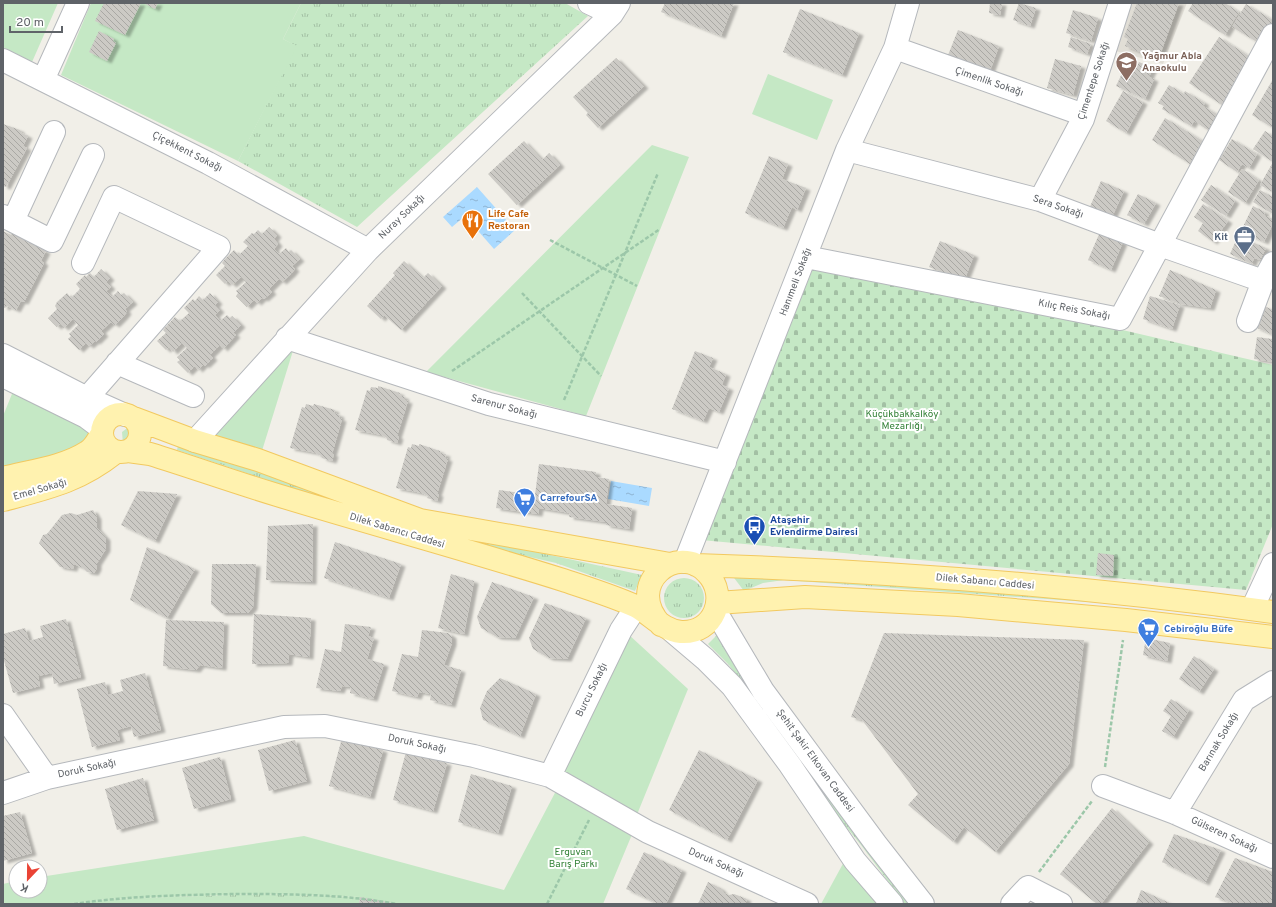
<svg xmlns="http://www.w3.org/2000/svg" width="1276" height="907" viewBox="0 0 1276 907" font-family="Overpass,sans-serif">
	<defs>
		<pattern id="grass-tufts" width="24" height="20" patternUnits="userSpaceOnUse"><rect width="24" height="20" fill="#c5e8c5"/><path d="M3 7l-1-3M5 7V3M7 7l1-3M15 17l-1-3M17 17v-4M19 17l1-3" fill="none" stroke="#a3c0a4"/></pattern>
		<pattern id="cemetery-stones" width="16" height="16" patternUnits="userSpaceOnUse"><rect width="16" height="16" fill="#c5e8c5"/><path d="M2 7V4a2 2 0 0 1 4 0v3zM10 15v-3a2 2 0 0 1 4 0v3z" fill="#a3c0a4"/></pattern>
		<pattern id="water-ripples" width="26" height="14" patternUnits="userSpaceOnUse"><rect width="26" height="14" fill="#aadaff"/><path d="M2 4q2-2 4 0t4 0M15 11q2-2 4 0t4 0" fill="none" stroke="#8eb4d2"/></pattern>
		<pattern id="building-back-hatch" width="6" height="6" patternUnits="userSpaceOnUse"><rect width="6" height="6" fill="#cccac5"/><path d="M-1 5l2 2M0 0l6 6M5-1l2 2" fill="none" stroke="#a9a8a4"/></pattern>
		<filter id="shadow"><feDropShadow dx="4.5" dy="2.5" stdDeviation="1" flood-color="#0004"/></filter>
	</defs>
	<rect width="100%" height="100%" fill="#f1efe8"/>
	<path fill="#e1ded6" d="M1127,3H1187L1163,64L1112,50Z"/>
	<path fill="url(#grass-tufts)" d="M301,3H565L588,16L357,227L238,161L296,46L283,39Z
		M130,426L143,431L144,439L143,443L123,444L122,432Z
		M179,442L432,529L642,575L635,591L556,563L430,534L177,450Z
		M728,570L1273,617V623L1116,604L784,580L763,583L744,591Z
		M664 598a20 20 0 1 1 40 0a20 20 0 1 1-40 0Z
		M717,635L912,904H905L861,845L830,807L784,738L729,665L708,644Z
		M262,894L360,897L359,904H64L106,899Z"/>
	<path fill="url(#cemetery-stones)" d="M817,259L1273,365V524L1246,590L701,540Z"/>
	<path fill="#c5e8c5" d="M3,3H58L32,62L3,47Z
		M91,3H301L283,39L297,46L238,161L61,75Z
		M768,74L833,100L817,140L752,114Z
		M652,145L689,157L586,416L426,372Z
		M296,341L261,454L205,440Z
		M14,389L97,426L89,448L3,467V416Z
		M628,634L688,689L636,817L556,775Z
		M557,789L633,832L603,904H396L360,897L262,894L106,899L64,904H3V884L16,881V891H40V877L304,836L504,890Z
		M845,860L881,904H821Z"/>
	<path fill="url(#water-ripples)" d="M477,187L515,230L494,249L465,216L452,227L443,217Z
		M611,481L652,488L649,506L608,499Z"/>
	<path fill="url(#building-back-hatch)" filter="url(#shadow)" d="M104,3H141L125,35L95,21Z
		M143,3H158L155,9Z
		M665,3H734L721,36L661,12Z
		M990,3H1002L1000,15L989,13Z
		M1019,3L1036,8L1030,26L1013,20Z
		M1137,3H1179L1160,55L1154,52L1152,57L1125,46L1128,39L1124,37Z
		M1193,3H1225L1239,12L1225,35L1188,11Z
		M1246,4L1273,20V26L1262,45L1232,27Z
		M800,9L859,33L842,75L783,52Z
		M1073,10L1098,18L1091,41L1066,33Z
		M958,30L999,46L990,71L948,55Z
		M99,31L114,39L113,41L116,43L107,61L89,52Z
		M1071,37L1091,44L1087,54L1068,47Z
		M1219,37L1252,58L1222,105L1189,83Z
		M616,58L644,86L598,128L586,115L588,113L573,97Z
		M1055,59L1081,66L1073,95L1047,88Z
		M1139,62L1153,68L1149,77L1154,79L1145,99L1116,86L1125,67L1134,72Z
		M1273,79V128L1252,115Z
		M1169,85L1184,94L1185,91L1205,103L1203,106L1217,114L1208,130L1194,121L1191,126L1162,109L1164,106L1158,103Z
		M1123,91L1143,102L1126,133L1106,121Z
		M1165,118L1206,143L1193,166L1152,140Z
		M3,124L20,130V132L28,136L23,146L27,148L6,187L3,186Z
		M1265,131L1273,136V162L1253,149Z
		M1232,139L1257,154L1249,168L1242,164L1237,172L1219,160Z
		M524,141L542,160L549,153L560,165L517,205L488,174Z
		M769,156L788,164L782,179L806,188L797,210L792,207L783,228L745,213Z
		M1273,162V192L1260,185Z
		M1242,169L1259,180L1245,203L1228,192Z
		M1101,181L1124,191L1111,219L1089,209Z
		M1211,185L1235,201L1226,216L1201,200Z
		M1260,190L1273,197V214L1253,202Z
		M1138,194L1156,203L1144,224L1127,215Z
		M1203,204L1228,221L1213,242L1198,231L1203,223L1194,217Z
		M1253,206L1265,212L1264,215L1273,219V224L1264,242L1249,235L1247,239L1239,235Z
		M269,227L277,235L274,239L278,244L274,249L279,254L286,248L289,252L291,250L300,259L292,266L295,269L291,274L282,282L279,279L269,289L272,292L264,299L262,298L257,303L254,300L247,307L236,296L238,293L236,291L246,282L241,277L232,285L228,281L225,284L216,275L225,266L222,263L225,259L234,250L239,255L248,246L243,242L252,233L254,234L258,230L262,234Z
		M3,231L11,235L12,233L29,243L30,241L38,245L37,247L46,251L41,261L44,263L24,302L21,301L16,310L7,306L5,308L3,307Z
		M1100,232L1123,242L1111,270L1088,260Z
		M1238,236L1266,248L1260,260L1254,258L1252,264L1230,254Z
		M940,241L974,255L964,281L929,267Z
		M404,261L423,278L428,273L442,286L401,330L384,315L381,319L367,306L395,275L393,273Z
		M101,269L110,278L106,282L111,287L106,291L112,297L118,291L121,295L124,293L133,302L125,309L127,312L123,317L115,325L111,322L101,331L104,334L96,342L95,341L89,346L86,343L79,350L68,339L71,336L69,334L78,325L73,319L64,328L60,324L57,327L48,318L57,309L55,306L57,302L67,293L71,298L80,289L76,284L85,275L86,277L90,273L94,277Z
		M1170,270L1216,290L1210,308L1181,304L1159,296Z
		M210,293L218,302L215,305L220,310L215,315L220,321L227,315L230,318L232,316L241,325L233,333L236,335L223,349L220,345L210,355L213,358L205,366L204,364L198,370L195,366L188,373L177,362L180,360L177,357L187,348L182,343L173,352L169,347L166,350L157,341L166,333L163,330L175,317L180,321L189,313L184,308L193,299L195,301L199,296L203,300Z
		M1150,296L1180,305L1172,329L1143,319Z
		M1264,306L1273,310V335L1255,327Z
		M1257,337L1273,339V362L1254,359Z
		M695,351L713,358L709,367L726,374L722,385L729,388L719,412L709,408L703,421L672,409Z
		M378,386L400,393L399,395L405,397L404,400L408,401L397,436L399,437L397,443L387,440V438L382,435L355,430L367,390L370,391L371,387L378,388Z
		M306,404L313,406L314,404L335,410L334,413L340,415L339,418L342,419L332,454H334L332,461L322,458V456L316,454L317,453L290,448L302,407L305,408Z
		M412,444L419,446V444L440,451V453L446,454L445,458L448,459L437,494H439L437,501L427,498L428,496L422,493L396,488L408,447L411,448Z
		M539,464L596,472V477L609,479L606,504L632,508L629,529L606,525V522L569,517L570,513L539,508L538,514L496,508L499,490L535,495Z
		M138,491L177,494L155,541L121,525Z
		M93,510L97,517V528L106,538V549L97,563V568L94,573L87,572L83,568L74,564L73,569L60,567L39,543L43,535L47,534L62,515L71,513L77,515Z
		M313,524L312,582L266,580L268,526Z
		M335,542L401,564L389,598L324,578Z
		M147,547L195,569L167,618L130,600Z
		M1098,553L1114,555L1113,576L1096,575Z
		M212,564H256L253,607L248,613H221L211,604Z
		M451,574L474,581L464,634L438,628Z
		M492,582L534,597L515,638L497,637L481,628L477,617Z
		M545,603L586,618L567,659L549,658L533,649L529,638Z
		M254,614L311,618L309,657L289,654L288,663L252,664Z
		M66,619L81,677L54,684L52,673L38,676L40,686L13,693L3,657V634L25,628L29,641L43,637L40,626Z
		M166,620L224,622L222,668L200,665L196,670L163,666Z
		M345,624L371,627L368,636L374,638L367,659L384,664L373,699L350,693L351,687L342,686L340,691L316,688L325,649L341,652Z
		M422,630L448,633L452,636V643L444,665L461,670L451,705L430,700L431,694L419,692L417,697L392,691L402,654L418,657Z
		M884,633L1084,640L1069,764L995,852L964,827L953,842L908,805L918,794L862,720L851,717Z
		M1146,638L1170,643L1167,661L1143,655Z
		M1194,656L1214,669L1199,692L1179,679Z
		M145,673L161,730L134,737L131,726L117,730L120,740L92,747L77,689L105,682L108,695L123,691L120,680Z
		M500,678L536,694L520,736L483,720L480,708L487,691Z
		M1171,699L1189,710L1173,737L1162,731L1171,716L1163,711Z
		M342,738L383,750L370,797L329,786Z
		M295,740L307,781L269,791L258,750Z
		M699,750L758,780L727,840L669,810Z
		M406,752L447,763L433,811L393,800Z
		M220,757L231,799L194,809L182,768Z
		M471,774L512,786L498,833L458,822Z
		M143,778L154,820L117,830L105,789Z
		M1112,808L1149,842L1101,904H1097L1060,874Z
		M20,812L32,853L3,861V816Z
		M1174,834L1221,850L1205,883L1162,862Z
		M644,852L682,870L666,904H659L626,889Z
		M1235,858L1273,872V904H1235L1215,897Z
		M708,882L720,888L724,893L729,895L734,894L747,899L745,904H698Z
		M1141,890L1172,904H1136Z
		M360,897L392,903L391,904H359Z"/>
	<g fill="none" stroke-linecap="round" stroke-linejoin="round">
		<defs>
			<path id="minor" d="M589,3L612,14
				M895,48L1084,115
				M3,60L208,163L368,250
				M43,80L78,3
				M847,150L1040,200L1160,245L1263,281
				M1040,200L1083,119L1120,3
				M3,216L52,241L93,155
				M13,221L54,132
				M806,257L1120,319L1273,35
				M83,263L114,197L219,247L87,398
				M1248,321L1263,281L1273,263
				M287,338L489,404L725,462
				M3,355L87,398L125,415
				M117,363L193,396
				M3,376L86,417L102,429
				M195,441L368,250L612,14L619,3
				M685,562L847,150L895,48L908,3
				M1252,609L1273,564
				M716,612L763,691L876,844L923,904
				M672,631L705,659L732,686L790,765L855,861L892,904
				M3,715L47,778
				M550,776L621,630L636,607
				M1103,786L1175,813L1273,857
				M3,793L47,778L284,727L325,726L474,756L550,776L648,832L807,904
				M1175,813L1244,700L1273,682
				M1012,904L1028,887L1061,904"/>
			<path id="major" d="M102 433a19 19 0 1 1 38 0a19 19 0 1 1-38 0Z
				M131,417L195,441L258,460L420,520L670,564
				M128,451L150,454C192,467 234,482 277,495C372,524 468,550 563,580C587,588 613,596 635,606C651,614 662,630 681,632C714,634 729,596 707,573C678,541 623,584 661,625
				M3,478C30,471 64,467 87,452C94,448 97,441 101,435
				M3,500C48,488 78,482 116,452
				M696,565C889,571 1082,586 1273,612
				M717,603L805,597L958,605L1126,620L1273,637"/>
		</defs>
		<use href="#minor" stroke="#b5b8bc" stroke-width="24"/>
		<use href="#major" stroke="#f2c960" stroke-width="24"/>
		<path stroke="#9cc7a9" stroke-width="2.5" stroke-dasharray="4 2" stroke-linecap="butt" d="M550,240L637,286
			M522,293L601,376
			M452,371L660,229
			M564,400L658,173
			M1105,767L1123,640
			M1039,872L1092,801
			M74,904C127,896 181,895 235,894C289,894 343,894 396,904
			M547,904L589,820"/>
		<use href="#minor" stroke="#fff" stroke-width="22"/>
		<use href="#major" stroke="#fff2af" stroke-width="22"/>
	</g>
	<defs>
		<symbol id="school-pin" viewBox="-11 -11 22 30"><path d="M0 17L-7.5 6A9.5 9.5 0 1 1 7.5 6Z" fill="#8d6e63" stroke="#fff"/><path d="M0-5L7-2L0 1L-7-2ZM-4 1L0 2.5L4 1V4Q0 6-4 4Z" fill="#fff"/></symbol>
		<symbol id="restaurant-pin" viewBox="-11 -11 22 30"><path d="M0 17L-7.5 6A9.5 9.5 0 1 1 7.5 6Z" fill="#e8710a" stroke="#fff"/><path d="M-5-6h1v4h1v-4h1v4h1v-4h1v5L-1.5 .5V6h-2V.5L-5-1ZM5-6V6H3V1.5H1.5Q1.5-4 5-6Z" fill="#fff"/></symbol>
		<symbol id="office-pin" viewBox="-11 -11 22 30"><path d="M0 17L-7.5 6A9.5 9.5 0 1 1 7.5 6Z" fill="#5c6f8a" stroke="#fff"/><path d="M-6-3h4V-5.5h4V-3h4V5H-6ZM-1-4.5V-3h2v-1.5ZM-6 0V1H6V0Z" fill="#fff"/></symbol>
		<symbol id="supermarket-pin" viewBox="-11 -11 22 30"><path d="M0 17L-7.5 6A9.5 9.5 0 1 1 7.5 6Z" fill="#3f7fe0" stroke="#fff"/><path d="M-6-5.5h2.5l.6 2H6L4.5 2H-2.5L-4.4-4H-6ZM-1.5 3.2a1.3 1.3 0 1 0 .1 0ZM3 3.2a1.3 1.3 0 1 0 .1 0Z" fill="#fff"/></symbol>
		<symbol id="bus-pin" viewBox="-11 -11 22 30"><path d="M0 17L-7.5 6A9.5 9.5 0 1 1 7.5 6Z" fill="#1a4fb4" stroke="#fff"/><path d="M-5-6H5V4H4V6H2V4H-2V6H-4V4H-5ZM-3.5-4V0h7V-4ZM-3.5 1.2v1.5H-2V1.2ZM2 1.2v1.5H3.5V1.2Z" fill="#fff"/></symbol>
	</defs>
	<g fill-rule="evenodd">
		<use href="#school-pin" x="1114" y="50" width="25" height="34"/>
		<use href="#restaurant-pin" x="460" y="208" width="25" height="34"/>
		<use href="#office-pin" x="1232" y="224" width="25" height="34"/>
		<use href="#supermarket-pin" x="512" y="486" width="25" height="34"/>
		<use href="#bus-pin" x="742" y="514" width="25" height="34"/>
		<use href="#supermarket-pin" x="1136" y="616" width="25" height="34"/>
	</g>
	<g text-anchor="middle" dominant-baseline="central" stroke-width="4" stroke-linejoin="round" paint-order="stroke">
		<g font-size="10" font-weight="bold" fill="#785e54" stroke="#fff" text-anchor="start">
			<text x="1142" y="56">Yağmur Abla<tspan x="1142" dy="12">Anaokulu</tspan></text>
		</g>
		<g font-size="10" fill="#5f6368" stroke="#fff">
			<text transform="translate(1094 81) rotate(-72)">Çimentepe Sokağı</text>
			<text transform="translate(989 82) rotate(19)">Çimenlik Sokağı</text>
			<text transform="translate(187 152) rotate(27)">Çiçekkent Sokağı</text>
			<text transform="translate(1058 207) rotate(19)">Sera Sokağı</text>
			<text transform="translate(402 217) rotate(-44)">Nuray Sokağı</text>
			<text transform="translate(796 282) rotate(-69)">Hanımeli Sokağı</text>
			<text transform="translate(1074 310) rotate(11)">Kılıç Reis Sokağı</text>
			<text transform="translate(504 407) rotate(15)">Sarenur Sokağı</text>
			<text transform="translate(40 490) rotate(-16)">Emel Sokağı</text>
			<text transform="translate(397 531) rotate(17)">Dilek Sabancı Caddesi</text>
			<text transform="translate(985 582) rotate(5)">Dilek Sabancı Caddesi</text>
			<text transform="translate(592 690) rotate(-64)">Burcu Sokağı</text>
			<text transform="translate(1219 742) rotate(-59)">Barınak Sokağı</text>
			<text transform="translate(417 744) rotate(12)">Doruk Sokağı</text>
			<text transform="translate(815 761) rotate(54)">Şehit Şakir Elkovan Caddesi</text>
			<text transform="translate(87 769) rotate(-12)">Doruk Sokağı</text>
			<text transform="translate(1224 835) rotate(25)">Gülseren Sokağı</text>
			<text transform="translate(716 863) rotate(24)">Doruk Sokağı</text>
		</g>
		<g font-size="10" font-weight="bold" fill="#c56008" stroke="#fff" text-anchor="start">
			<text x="488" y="214">Life Cafe<tspan x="488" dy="12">Restoran</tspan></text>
		</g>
		<g font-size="10" font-weight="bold" fill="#4e5e75" stroke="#fff" text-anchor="end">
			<text x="1228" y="237">Kit</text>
		</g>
		<g font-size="10" fill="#348238" stroke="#fff">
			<text x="902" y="414">Küçükbakkalköy<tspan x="902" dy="12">Mezarlığı</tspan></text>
			<text x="573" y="852">Erguvan<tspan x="573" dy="12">Barış Parkı</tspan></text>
		</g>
		<g font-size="10" font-weight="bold" fill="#366cbe" stroke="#fff" text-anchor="start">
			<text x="540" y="498">CarrefourSA</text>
			<text x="1164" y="629">Cebiroğlu Büfe</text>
		</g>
		<g font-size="10" font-weight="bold" fill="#164399" stroke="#fff" text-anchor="start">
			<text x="770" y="520">Ataşehir<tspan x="770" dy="12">Evlendirme Dairesi</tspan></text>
		</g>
	</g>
	<rect width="1276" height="907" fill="none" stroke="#5f6368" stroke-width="8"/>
	<g transform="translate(28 879) rotate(202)"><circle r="19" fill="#ffffff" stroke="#bfc1c3"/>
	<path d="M0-3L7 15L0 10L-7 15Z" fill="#ea4335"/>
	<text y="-6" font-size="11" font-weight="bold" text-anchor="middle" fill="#5f6368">K</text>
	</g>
	<path d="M10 26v6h52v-6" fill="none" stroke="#5f6368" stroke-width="2"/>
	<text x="16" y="26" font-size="12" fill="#5f6368" stroke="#ffffff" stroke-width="3" paint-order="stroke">20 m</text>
</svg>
